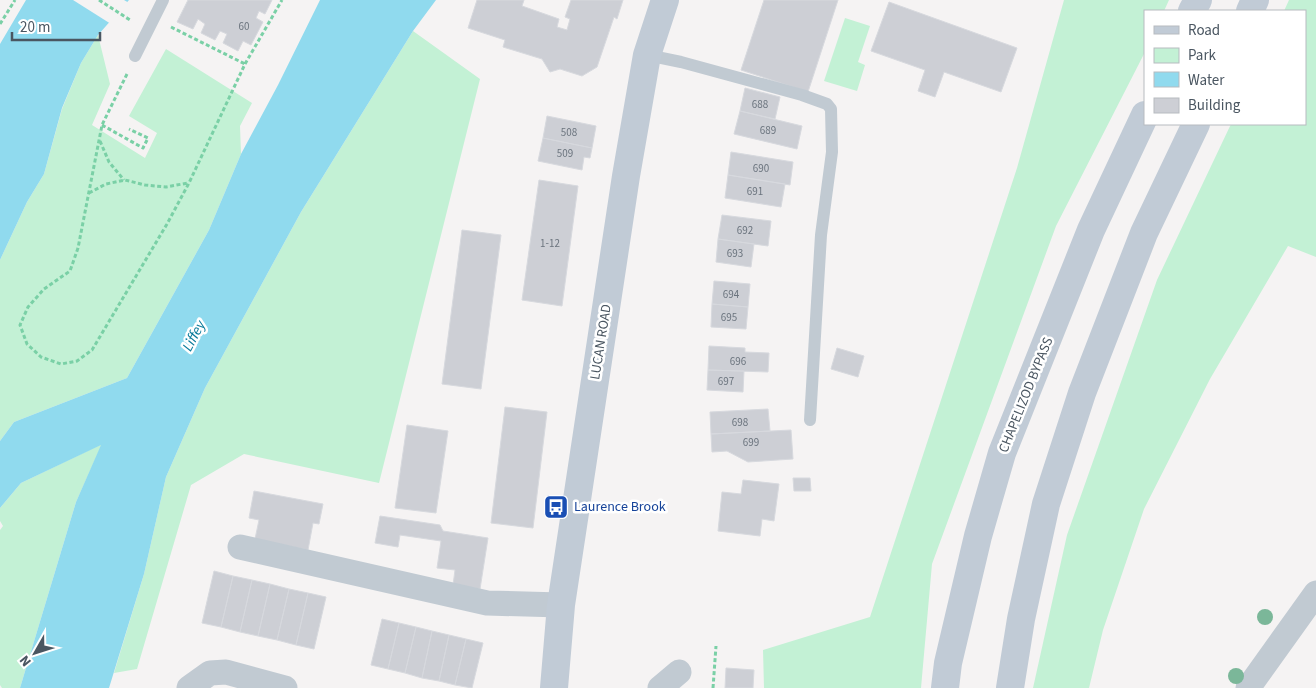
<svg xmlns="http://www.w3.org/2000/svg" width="1316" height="688" viewBox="0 0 1316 688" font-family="'Source Sans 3',sans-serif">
	<rect width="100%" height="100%" fill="#f5f3f3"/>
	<path fill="#c3f1d5" d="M1064,0H1169L1164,11H1145V52L1056,226L932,564L921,688H764L763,650L870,617L1017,168Z
		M1289,0H1316V257L1288,246L1210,379L1144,509L1103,630L1089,688H1033L1067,535L1157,280L1231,124H1305V11H1284Z
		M845,18L870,26L858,62L865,65L857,91L824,81Z
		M413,31L480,79L379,483L244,454L191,485L137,669L114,673L144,574L166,477L205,388L301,212Z
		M98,35L110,84L92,125L145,158L157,133L129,116L166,49L252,103L240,126L241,154L209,230L127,378L14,422L0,441V260L27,202L44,174L62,109L81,63Z
		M102,444L76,502L20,688H2L0,685V530L3,526L0,521V508L21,483Z"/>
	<path fill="#90daee" d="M26,0H129L98,35L81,63L62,108L44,174L27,202L0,260V44Z
		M320,0H436L413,31L301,212L205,388L166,477L144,574L109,688H20L76,502L101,445L21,483L0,508V441L14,422L127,378L209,230L241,154L278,85Z"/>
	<path fill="#f5f3f3" d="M73,0H124L129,3L111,24Z"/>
	<path fill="#cdcfd5" stroke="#d7d9de" d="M188,0H272L265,14L259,11L256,18L263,22L251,45L243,41L238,51L223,43L227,34L220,31L215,40L201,33L205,24L198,19L193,29L177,22Z
		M477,0H524L522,6L559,19L557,27L567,30L570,19L565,17L571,0H623L617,19L614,17L597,67L582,76L560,69L550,72L542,59L503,47L505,40L468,28Z
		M764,0H838L808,92L741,70Z
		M889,2L1017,48L1001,92L944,72L935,97L918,91L925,70L871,51Z
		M745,88L780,97L775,119L740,111Z
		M740,111L802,126L797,149L734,134Z
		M547,116L596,126L592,148L543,138Z
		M543,138L592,148L590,158L584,157L582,170L538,161Z
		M731,152L793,162L790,185L728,175Z
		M728,175L785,184L781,207L725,198Z
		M539,180L578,186L562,306L522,300Z
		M722,215L771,221L768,246L718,239Z
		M462,230L501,235L481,389L442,384Z
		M718,239L754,244L751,267L716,262Z
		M714,281L750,284L748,307L712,304Z
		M712,304L748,307L746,329L711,327Z
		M709,346L745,348V352L769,353L768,372L708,370Z
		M837,348L864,356L858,377L831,369Z
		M708,370L744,371L743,392L707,390Z
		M505,407L547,412L533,528L491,523Z
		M768,409L770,431L711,434L710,412Z
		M407,425L448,431L436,513L395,508Z
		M791,430L793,459L748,462L727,451L712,452L711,434Z
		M793,478H810L811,491H794Z
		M743,480L779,484L774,521L762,519L760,536L718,531L722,492L741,494Z
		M254,491L323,504L319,524L313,523L308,550L255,539L259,520L249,518Z
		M380,516L440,525L443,531L488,538L480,589L453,585L455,570L437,568L441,541L400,535L398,547L375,543Z
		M214,571L233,576L221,627L202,623Z
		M233,576L252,580L240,632L221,627Z
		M252,580L270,584L258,636L240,632Z
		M270,584L289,589L277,640L258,636Z
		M289,589L308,593L296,645L277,640Z
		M308,593L326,597L314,649L296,645Z
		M382,619L399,623L388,669L371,665Z
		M399,623L416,627L405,673L388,669Z
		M416,627L432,631L422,678L405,673Z
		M432,631L449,635L439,681L422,678Z
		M449,635L466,639L455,685L439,681Z
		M466,639L483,643L472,688L455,685Z
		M726,668L754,670L753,688H725Z"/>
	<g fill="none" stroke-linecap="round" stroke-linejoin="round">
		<path stroke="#7ad0a6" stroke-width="3" stroke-dasharray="4 2.5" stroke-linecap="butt" d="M99,0L130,20
			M0,24L15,0
			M171,27L245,64
			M127,74L102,125L78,248L70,271L44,289L28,307L20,325L27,344L41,357L61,364L77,361L92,350L167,224L189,183L245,64L282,0
			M102,125L143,148L148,138L129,129
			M100,141L109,162L124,180
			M89,193L106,184L125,180L145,185L166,187L188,183
			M713,688L716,646"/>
		<path stroke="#c1cad2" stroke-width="12" d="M647,55L681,62L802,95L827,104L831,109L832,152L821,235L810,420
			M135,56L163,0"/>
		<path stroke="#c1cad2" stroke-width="25" d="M240,547L487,603L561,605
			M189,688L210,673L226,672L285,688
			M660,688L679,672
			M1248,688L1316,593"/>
		<path stroke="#c1cbd6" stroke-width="28" d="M1192,11L1198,0
			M1250,11L1255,0
			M554,688L561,605L626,176L647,55L665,0
			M945,688L948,663L978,536L1002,453L1091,230L1145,115
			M1010,688L1021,619L1046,504L1082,393L1144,233L1196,124"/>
	</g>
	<g fill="#7bb799">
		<circle cx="1265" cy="617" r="8"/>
		<circle cx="1236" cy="676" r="8"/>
	</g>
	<defs>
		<symbol id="bus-square" viewBox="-11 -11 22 22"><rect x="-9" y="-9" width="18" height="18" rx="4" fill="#1a4fb4" stroke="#fff"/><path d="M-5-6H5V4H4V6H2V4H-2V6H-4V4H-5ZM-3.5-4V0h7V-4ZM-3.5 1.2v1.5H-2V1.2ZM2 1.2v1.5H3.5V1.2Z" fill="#fff"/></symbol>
	</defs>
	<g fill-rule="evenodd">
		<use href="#bus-square" x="542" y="493" width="28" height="28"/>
	</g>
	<g text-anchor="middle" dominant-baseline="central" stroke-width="5" stroke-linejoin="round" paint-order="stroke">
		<g font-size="11" fill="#6b747e">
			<text x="244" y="26">60</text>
			<text x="760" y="104">688</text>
			<text x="768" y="130">689</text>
			<text x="569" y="132">508</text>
			<text x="565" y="153">509</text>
			<text x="761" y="168">690</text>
			<text x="755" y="191">691</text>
			<text x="745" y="230">692</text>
			<text x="550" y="243">1-12</text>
			<text x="735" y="253">693</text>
			<text x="731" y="294">694</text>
			<text x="729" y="317">695</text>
			<text x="738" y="361">696</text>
			<text x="726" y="381">697</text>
			<text x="740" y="422">698</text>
			<text x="751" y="442">699</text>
		</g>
		<g font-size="14" fill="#4a5661" stroke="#fff">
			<text transform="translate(601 342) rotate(-81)">LUCAN ROAD</text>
			<text transform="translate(1026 395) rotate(-68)">CHAPELIZOD BYPASS</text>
		</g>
		<g font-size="14" fill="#164399" stroke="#fff" text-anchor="start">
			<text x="574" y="507">Laurence Brook</text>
		</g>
		<g font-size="15" font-style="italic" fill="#0c7c9b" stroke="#fff">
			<text transform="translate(194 336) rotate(-62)">Liffey</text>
		</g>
	</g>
	<rect x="1144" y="10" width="162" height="115" fill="#ffffff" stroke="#b7bbc0"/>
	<rect x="1154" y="26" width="25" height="8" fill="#c1cbd6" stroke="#b7bbc0"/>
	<text x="1188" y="35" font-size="15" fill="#4a5661">Road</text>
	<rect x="1154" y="48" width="25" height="15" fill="#c3f1d5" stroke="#b7bbc0"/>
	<text x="1188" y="60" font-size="15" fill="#4a5661">Park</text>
	<rect x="1154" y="72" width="25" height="15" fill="#90daee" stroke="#b7bbc0"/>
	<text x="1188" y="85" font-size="15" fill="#4a5661">Water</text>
	<rect x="1154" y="98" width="25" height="15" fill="#cdcfd5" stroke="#b7bbc0"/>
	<text x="1188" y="110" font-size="15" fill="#4a5661">Building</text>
	<g transform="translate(35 653) rotate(231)" stroke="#ffffff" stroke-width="4" paint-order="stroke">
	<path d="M0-4L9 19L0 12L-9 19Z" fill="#4a5661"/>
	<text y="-8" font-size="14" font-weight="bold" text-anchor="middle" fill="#4a5661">N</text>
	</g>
	<path d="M12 32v8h88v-8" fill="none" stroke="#4a5661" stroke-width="2.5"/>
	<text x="20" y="32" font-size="15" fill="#4a5661" stroke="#ffffff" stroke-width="4" paint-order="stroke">20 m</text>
</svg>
